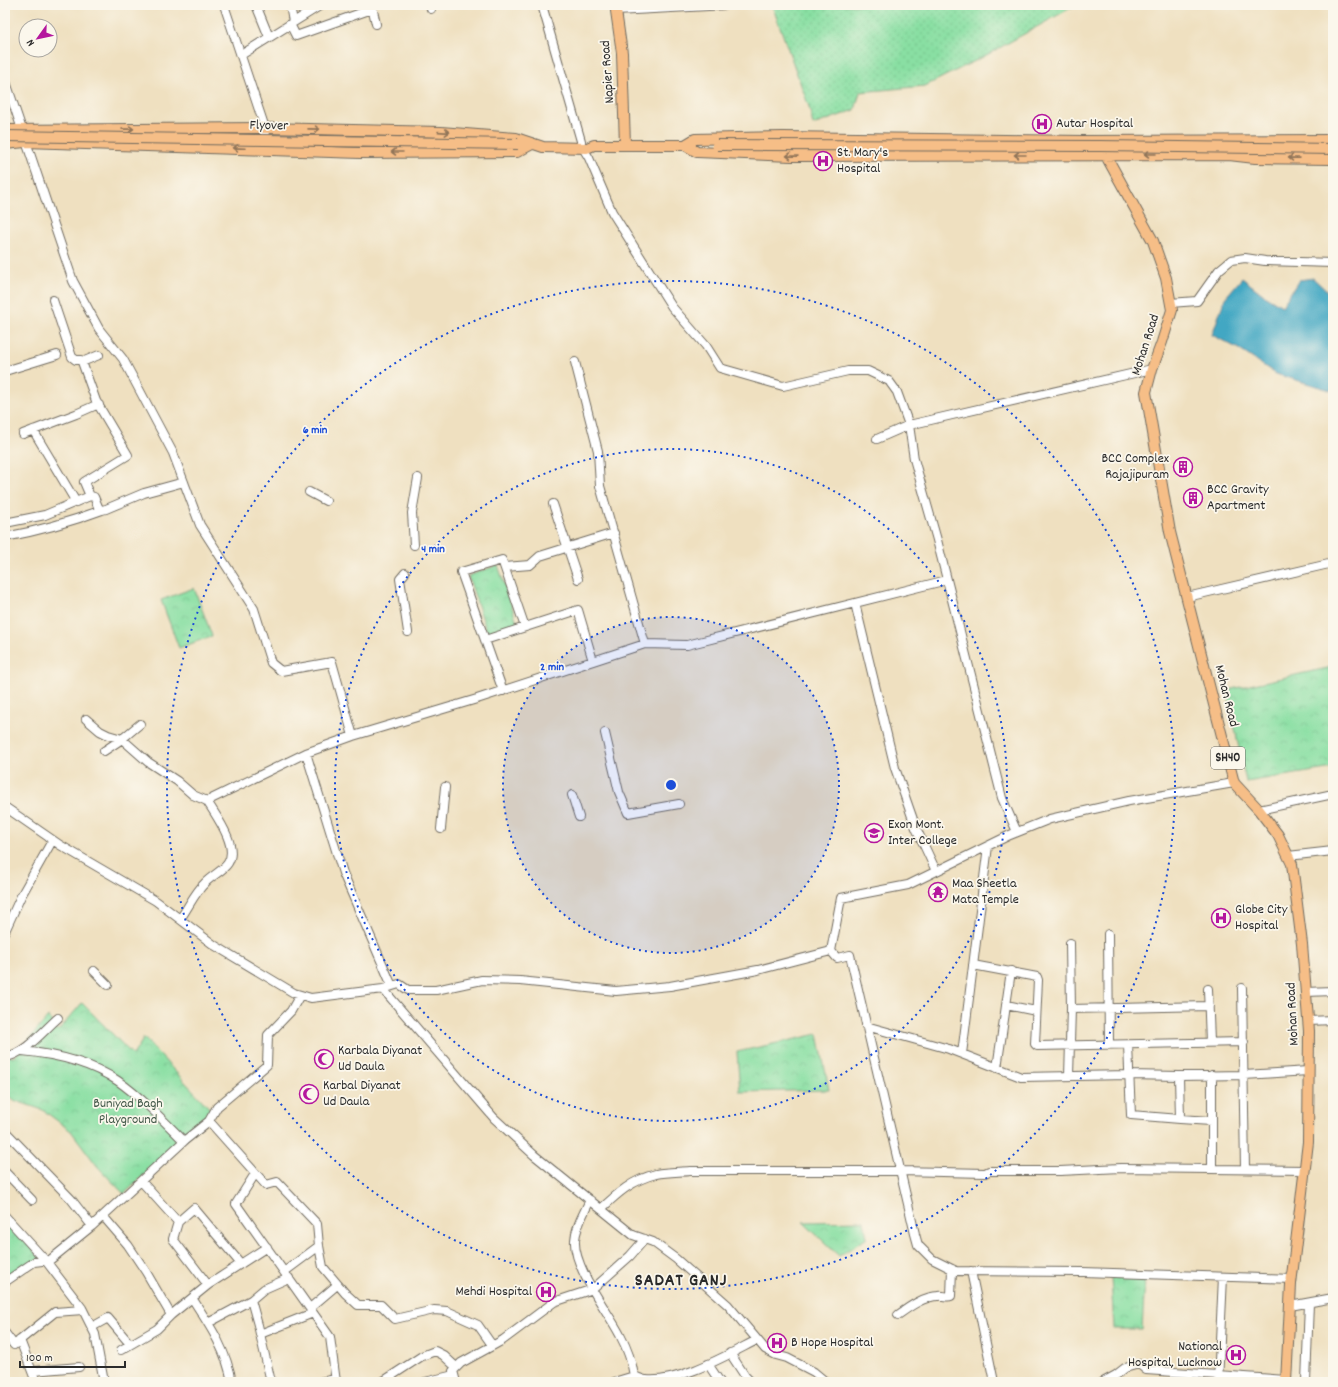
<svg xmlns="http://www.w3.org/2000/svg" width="1338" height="1387" viewBox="0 0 1338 1387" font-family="Dekko,sans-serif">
	<defs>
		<pattern id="grass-dots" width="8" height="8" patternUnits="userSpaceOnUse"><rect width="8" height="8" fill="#89dfa3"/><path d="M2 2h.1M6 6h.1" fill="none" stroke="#76c08c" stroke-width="1.8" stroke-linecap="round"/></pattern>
		<pattern id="park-crowns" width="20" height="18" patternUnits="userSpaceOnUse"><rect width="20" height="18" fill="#89dfa3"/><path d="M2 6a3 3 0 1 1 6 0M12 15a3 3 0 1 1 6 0" fill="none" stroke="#76c08c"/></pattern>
	</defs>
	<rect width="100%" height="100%" fill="#fbf7ec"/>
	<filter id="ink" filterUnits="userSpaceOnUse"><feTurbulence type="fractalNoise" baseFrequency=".025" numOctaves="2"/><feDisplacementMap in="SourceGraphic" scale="8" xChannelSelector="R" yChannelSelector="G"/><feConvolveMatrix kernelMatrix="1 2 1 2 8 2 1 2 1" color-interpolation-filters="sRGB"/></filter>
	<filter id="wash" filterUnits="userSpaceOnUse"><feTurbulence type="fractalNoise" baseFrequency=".012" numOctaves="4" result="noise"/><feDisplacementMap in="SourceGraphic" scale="16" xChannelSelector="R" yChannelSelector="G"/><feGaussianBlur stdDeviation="0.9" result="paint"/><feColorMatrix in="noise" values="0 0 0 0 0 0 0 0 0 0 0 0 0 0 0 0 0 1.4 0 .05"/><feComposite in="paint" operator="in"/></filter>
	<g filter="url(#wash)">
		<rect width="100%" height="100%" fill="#efe0c0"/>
		<path fill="url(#grass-dots)" stroke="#5a8567" d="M772,5H1076L983,57L925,86L860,92L855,110L813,125L809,107Z"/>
		<path fill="url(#park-crowns)" stroke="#5a8567" d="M498,565L518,625L488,635L468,576Z
			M194,588L212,636L179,648L161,600Z
			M1332,667L1333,672V768L1246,782L1227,690Z
			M82,1003L133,1055L144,1038L213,1112L124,1194L98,1167L71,1131L43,1110L16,1101L5,1094V1056L14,1057L48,1017L58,1031Z
			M818,1034L829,1090L740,1092L737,1052Z
			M5,1220L41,1258L5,1276Z
			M864,1221L867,1238L839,1256L803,1222Z
			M1111,1277L1145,1279L1142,1329H1114Z"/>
		<path fill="#43a7c3" stroke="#376977" d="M1242,278L1264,295L1282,306L1299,280L1313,278L1333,297V391L1276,374L1237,348L1212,335L1225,298Z"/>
	</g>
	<g filter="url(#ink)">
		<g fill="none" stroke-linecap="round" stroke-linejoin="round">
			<defs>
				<path id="minor" d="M224,5L265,128L264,144
					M256,5L269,37
					M290,5L293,22
					M430,5L431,9
					M542,5L581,141
					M372,6L376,24
					M616,11L727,5
					M290,24L296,36L372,9
					M241,55L321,5
					M5,79L73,281L99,329L123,359L173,453L200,525L254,609L271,663L281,671L332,662L353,736L306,753L207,801C216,816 239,846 228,863C223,871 211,876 205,883C195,892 188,908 180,919
					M583,148L589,158L612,212L672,307L706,346L720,368L783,386L848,371H868L889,381L897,392L909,425L914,459L937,540L1002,798L1017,832
					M53,300L72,357L76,360H81L82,362L99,355
					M1170,303L1197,301L1219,270L1231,260L1245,258L1265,261L1333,263
					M82,362L96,401L128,455L84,482L90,496
					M575,362L598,451L600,486L645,644
					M5,371L57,355
					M33,430L76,502
					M23,434L76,414L94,406L99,405
					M877,439L909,425L1152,369
					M309,492L326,501
					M553,504L578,579
					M5,523L45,515L90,496L94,497L99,509L102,510L106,509L144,493L184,482
					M5,537C38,531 70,522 102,510
					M414,545L412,513L418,478
					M505,567L530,565L540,556L614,533
					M405,573L400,579L408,632
					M1187,597L1333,563
					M855,603L895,768L916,828L936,871
					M485,640L578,610L593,661
					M503,691L461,572L502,560L525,627
					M86,719L100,731L108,735L122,739L148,762L177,781L193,795L207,801
					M605,733L619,792L628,813L679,804
					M353,736L477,699L645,644L687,645L947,580
					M104,751L122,739L140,724
					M306,753L343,873L392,986
					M572,795L579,817
					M5,807L60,845L156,901L214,945L294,993L311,998L383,989L399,984L408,990H436L482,980L520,981L616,991L670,986L758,970L831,951L841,898L908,885L1010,835L1050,819L1129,801L1234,783
					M1259,810L1333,794
					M441,829L445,787
					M1288,856L1333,851
					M5,931L21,896L52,841
					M1108,934L1109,1045
					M831,951L837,958L850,955L915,1234L918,1245L932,1259L956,1271L1083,1272L1292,1279
					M973,965L1037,977L1038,980L1035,1044L1037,1046L1244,1042
					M94,971L108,985
					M1242,988L1245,1169
					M383,989L494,1118L534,1155L633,1235L653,1242L676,1259L728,1305L765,1349L776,1355L787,1358L814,1372L826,1382
					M1208,989L1210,1042
					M1306,992L1333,991
					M1006,1005L1036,1011
					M1071,1009L1209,1006
					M1308,1021L1333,1020
					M866,1026L949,1049L1021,1077L1129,1075L1179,1076L1244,1075L1308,1071
					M1128,1045L1131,1115L1180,1119L1179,1076
					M22,1051C55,1054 90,1062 118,1081C142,1098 163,1120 184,1141
					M962,1054L988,846
					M5,1057C24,1055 44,1030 58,1018
					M997,1068L1011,971
					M1069,1076L1071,1009L1070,943
					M1180,1119L1211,1121
					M209,1121L266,1185L277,1182L317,1224L319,1246L323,1267L345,1293L358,1305H381L395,1319L434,1310L447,1311L478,1325L492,1345
					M5,1131L71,1199L92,1226
					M1212,1169V1075
					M5,1172L32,1200
					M255,1174L236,1204L330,1337L336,1382
					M141,1181L178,1222
					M590,1200C584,1213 576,1226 575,1240C573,1268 608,1311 620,1335C627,1348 632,1362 634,1376L614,1382
					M601,1209C618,1193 632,1180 656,1174C667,1172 679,1172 690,1171H900L985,1173L989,1171H1060L1121,1168L1305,1170
					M5,1216L46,1261L82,1308L95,1334L104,1382
					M103,1216L128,1245L146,1272L171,1315
					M971,1271L994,1382
					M284,1272L319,1246
					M5,1282L34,1262L50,1260L92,1226L184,1141L209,1121L217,1107L267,1065L268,1035L291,1011L300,995
					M208,1285L173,1239L178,1222L194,1208L241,1264
					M192,1298C210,1326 226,1349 232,1382
					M251,1300L258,1325L271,1382
					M1290,1306L1333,1298
					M310,1308L337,1285
					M898,1315C909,1307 924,1296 939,1296C944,1295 947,1298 951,1296L952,1269
					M208,1323L251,1300L264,1289L289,1278
					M92,1327L108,1318L130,1344
					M5,1333L14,1345L55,1312L83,1310
					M260,1334L313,1313
					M20,1340L36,1382
					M121,1350L157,1329L171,1315L208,1285L267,1247
					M730,1353L745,1376L751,1382
					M708,1364L720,1382
					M33,1371L79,1367
					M634,1376C638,1377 642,1380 646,1380C677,1384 729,1354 757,1340
					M320,1382L336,1379
					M382,1382L422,1356L435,1351L443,1355L456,1367
					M425,1382L454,1375
					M456,1382L453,1371L461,1363L503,1340L554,1302L593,1289L630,1256L645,1239
					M1103,1382L1116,1375L1125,1368L1139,1364L1146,1370L1286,1380
					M1218,1382L1223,1277
					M1306,1382L1309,1303"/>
				<path id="major" d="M617,5L616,11L622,53L625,145
					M5,130L265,128L441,132L516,138L543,147L587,148L594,145H691
					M1333,140L1082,141L783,137L695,139L685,145L697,152L791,156L1229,155L1255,158L1333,159
					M5,144L25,142L360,153L517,152L532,144
					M1103,149L1105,154L1153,241L1166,278L1172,310L1162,342L1152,369L1146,392L1170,532L1234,783L1259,810L1278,835L1292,864L1302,944L1309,1031L1308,1142L1291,1284L1286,1382"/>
			</defs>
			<use href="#minor" stroke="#706a5f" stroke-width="10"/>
			<use href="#major" stroke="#706a5f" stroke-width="12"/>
			<use href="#minor" stroke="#fff" stroke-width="8"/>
			<use href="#major" stroke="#f6be87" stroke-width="10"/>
			<defs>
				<path id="major-bridge" d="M5,136L518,144
					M717,145L1100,146L1333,149"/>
			</defs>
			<use href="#major-bridge" stroke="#706a5f" stroke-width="12" stroke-linecap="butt"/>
			<use href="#major-bridge" stroke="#f6be87" stroke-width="10"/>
		</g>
		<defs><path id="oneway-shaft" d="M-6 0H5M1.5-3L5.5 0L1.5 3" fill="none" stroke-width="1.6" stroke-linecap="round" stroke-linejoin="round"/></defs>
		<g stroke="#907459">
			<use href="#oneway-shaft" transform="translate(128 129) rotate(-1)"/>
			<use href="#oneway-shaft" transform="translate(314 129) rotate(1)"/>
			<use href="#oneway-shaft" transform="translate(444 132) rotate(4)"/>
			<use href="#oneway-shaft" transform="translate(239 148) rotate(-178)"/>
			<use href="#oneway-shaft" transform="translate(397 152) rotate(180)"/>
			<use href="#oneway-shaft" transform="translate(1150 154) rotate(-180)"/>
			<use href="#oneway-shaft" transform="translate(1020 155) rotate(180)"/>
			<use href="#oneway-shaft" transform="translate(792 156) rotate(-179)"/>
			<use href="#oneway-shaft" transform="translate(1294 158) rotate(-179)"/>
		</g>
	</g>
	<circle cx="671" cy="785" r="168" fill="#1d4ed8" fill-opacity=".12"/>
	<g fill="none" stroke="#1d4ed8" stroke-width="2" stroke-dasharray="2 4">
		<circle cx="671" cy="785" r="168"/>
		<circle cx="671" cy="785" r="336"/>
		<circle cx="671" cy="785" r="504"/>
	</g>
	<defs>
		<symbol id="hospital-ring" viewBox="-11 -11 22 22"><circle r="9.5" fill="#fbf7ec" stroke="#b5179e" stroke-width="1.5"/><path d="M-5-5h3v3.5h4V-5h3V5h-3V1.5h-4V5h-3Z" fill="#b5179e"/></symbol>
		<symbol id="building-ring" viewBox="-11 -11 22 22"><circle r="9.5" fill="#fbf7ec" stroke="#b5179e" stroke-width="1.5"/><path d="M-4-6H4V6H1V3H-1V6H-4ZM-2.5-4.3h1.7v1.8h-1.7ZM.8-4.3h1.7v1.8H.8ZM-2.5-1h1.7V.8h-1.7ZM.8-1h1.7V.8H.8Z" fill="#b5179e"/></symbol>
		<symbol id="university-ring" viewBox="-11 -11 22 22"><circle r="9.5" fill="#fbf7ec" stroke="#b5179e" stroke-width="1.5"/><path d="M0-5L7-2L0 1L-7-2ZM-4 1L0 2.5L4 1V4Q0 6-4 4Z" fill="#b5179e"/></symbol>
		<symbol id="temple-ring" viewBox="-11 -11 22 22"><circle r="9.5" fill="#fbf7ec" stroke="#b5179e" stroke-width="1.5"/><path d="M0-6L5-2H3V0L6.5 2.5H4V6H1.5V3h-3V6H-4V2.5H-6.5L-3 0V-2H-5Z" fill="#b5179e"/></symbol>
		<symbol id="mosque-ring" viewBox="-11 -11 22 22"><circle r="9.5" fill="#fbf7ec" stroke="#b5179e" stroke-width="1.5"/><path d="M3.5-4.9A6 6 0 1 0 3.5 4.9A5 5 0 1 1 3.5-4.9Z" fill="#b5179e"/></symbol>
	</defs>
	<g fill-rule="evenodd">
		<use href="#hospital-ring" x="1031" y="113" width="22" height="22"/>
		<use href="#hospital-ring" x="812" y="150" width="22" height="22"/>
		<use href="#building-ring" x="1172" y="456" width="22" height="22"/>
		<use href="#building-ring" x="1182" y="487" width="22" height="22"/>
		<use href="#university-ring" x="863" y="822" width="22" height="22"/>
		<use href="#temple-ring" x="927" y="881" width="22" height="22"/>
		<use href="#hospital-ring" x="1210" y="907" width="22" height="22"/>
		<use href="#mosque-ring" x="313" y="1048" width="22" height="22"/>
		<use href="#mosque-ring" x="298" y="1083" width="22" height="22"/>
		<use href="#hospital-ring" x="535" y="1281" width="22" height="22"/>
		<use href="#hospital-ring" x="766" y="1332" width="22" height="22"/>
		<use href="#hospital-ring" x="1225" y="1344" width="22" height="22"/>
	</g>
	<g text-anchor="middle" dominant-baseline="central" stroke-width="3.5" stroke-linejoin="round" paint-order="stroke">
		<rect fill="#fbf7ec" stroke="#696865" stroke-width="1" x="1211" y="747" width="34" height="22" rx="3"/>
		<g font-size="13" font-weight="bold" fill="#2b2b2b">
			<text x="1228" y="758">SH40</text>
		</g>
		<g font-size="14" fill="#2b2b2b" stroke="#fbf7ec">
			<text transform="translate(608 72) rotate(-94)">Napier Road</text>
			<text transform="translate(269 126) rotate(1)">Flyover</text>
			<text transform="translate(1146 345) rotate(-72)">Mohan Road</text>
			<text transform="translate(1226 696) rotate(76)">Mohan Road</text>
			<text transform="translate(1293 1014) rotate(-93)">Mohan Road</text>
		</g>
		<g font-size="14" fill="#2b2b2b" stroke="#fbf7ec" text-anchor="start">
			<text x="1056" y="124">Autar Hospital</text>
			<text x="837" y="153">St. Mary's<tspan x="837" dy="16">Hospital</tspan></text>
			<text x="1169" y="459" text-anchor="end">BCC Complex<tspan x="1169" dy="16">Rajajipuram</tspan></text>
			<text x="1207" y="490">BCC Gravity<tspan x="1207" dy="16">Apartment</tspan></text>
			<text x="888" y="825">Exon Mont.<tspan x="888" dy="16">Inter College</tspan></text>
			<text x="952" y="884">Maa Sheetla<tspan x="952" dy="16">Mata Temple</tspan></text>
			<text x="1235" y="910">Globe City<tspan x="1235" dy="16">Hospital</tspan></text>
			<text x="338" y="1051">Karbala Diyanat<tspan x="338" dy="16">Ud Daula</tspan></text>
			<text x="323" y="1086">Karbal Diyanat<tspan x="323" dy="16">Ud Daula</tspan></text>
			<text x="532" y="1292" text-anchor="end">Mehdi Hospital</text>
			<text x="791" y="1343">B Hope Hospital</text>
			<text x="1222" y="1347" text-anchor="end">National<tspan x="1222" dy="16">Hospital, Lucknow</tspan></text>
		</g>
		<g font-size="14" fill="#425849" stroke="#fbf7ec">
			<text x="128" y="1104">Buniyad Bagh<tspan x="128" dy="16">Playground</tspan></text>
		</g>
		<g font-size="18" font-weight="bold" letter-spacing="1" fill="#2b2b2b" stroke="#fbf7ec">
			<text x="681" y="1281">SADAT GANJ</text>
		</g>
	</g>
	<circle cx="671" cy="785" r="6" fill="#1d4ed8" stroke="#fbf7ec" stroke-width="2"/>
	<g font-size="12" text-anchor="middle" font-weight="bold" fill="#1d4ed8" stroke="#fbf7ec" stroke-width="3.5" stroke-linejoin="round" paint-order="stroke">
		<text x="315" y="433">6 min</text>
		<text x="433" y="552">4 min</text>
		<text x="552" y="670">2 min</text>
	</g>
	<rect width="1338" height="1387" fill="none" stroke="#fbf7ec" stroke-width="20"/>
	<g transform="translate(38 38) rotate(237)"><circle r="19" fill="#fbf7ec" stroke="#a8a59f"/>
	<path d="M0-3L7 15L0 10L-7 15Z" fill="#b5179e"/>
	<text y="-6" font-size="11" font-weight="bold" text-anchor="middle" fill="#2b2b2b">N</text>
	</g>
	<path d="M20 1361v6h105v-6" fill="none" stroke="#2b2b2b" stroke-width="2"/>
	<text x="26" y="1361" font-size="12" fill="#2b2b2b" stroke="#fbf7ec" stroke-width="3" paint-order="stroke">100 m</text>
</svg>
